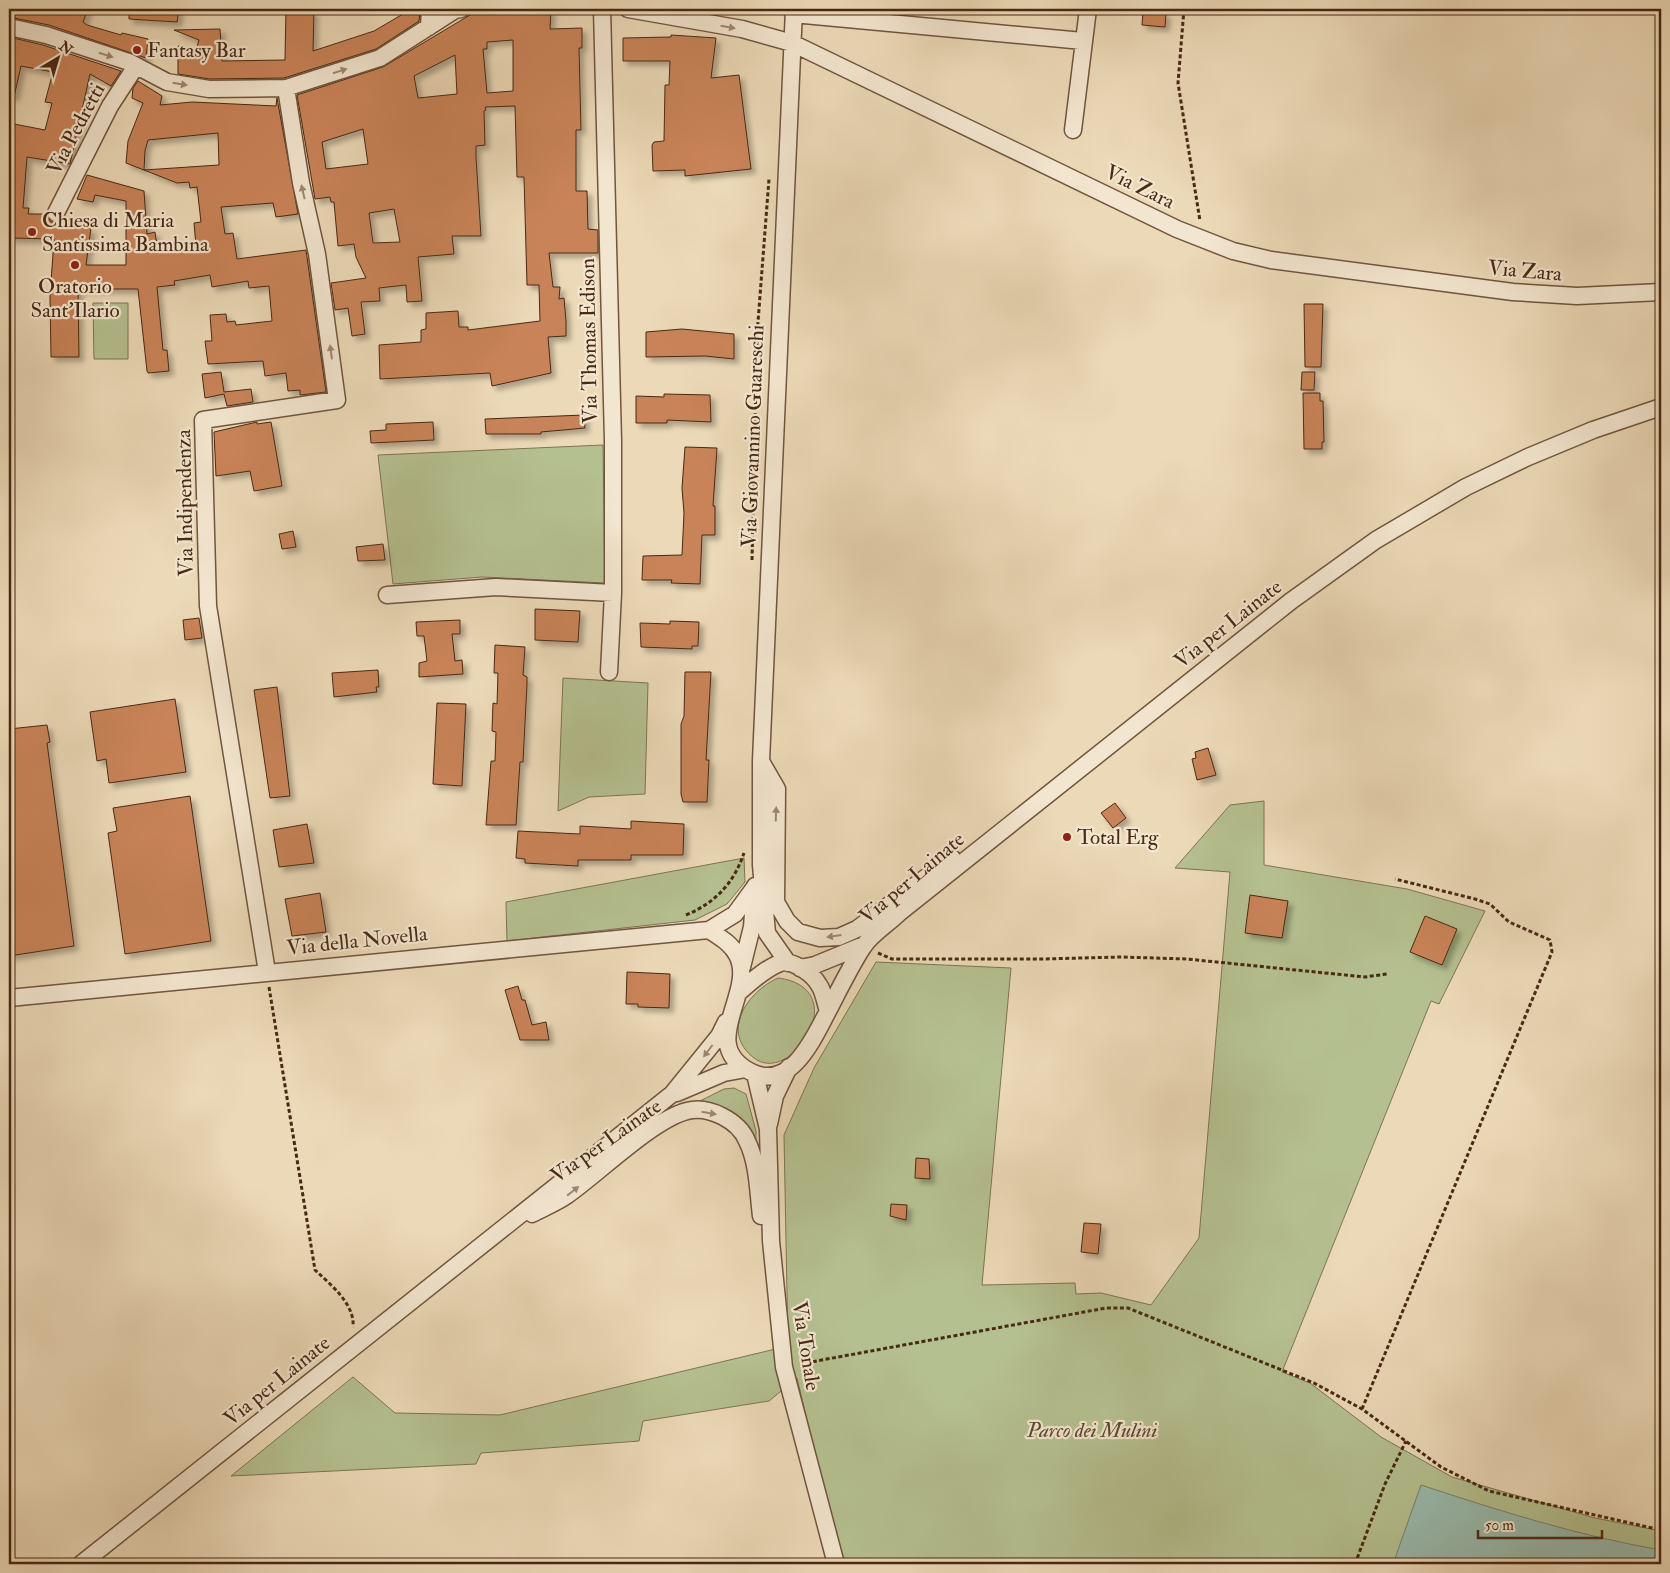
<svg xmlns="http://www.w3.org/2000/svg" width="1670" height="1573" viewBox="0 0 1670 1573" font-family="'IM FELL Double Pica',serif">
	<defs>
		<filter id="shadow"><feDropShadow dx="4.5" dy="4.5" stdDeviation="2.5" flood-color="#0004"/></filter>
	</defs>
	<rect width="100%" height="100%" fill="#ecd9b7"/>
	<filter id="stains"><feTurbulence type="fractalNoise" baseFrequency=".004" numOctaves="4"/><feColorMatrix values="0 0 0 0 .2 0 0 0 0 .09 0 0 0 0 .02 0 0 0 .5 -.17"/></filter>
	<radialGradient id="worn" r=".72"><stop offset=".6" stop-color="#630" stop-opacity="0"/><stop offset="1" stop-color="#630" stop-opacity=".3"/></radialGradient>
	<path fill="#b5c090" stroke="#7e7452" d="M93,303H128V359H94Z
		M603,445L605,583L482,577L393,584L378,455Z
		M563,678L648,683L645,794L589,797L558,811Z
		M1264,801V865L1407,889L1485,911L1439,1004L1431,1001L1282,1372L1310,1383L1381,1437L1452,1477L1595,1518L1661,1531V1564H841L797,1378L769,1401L643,1421L639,1441L481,1453L476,1464L231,1476L353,1377L395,1413L500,1415L788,1346L784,1135L814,1068L876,962L1011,968L982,1285L1075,1283L1076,1294L1101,1293L1151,1305L1199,1238L1230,872L1175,868L1230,805Z
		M744,858L745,882L727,904L695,920L507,941L506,902Z
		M778,978C855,988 792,1087 754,1058C720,1032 747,992 778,978Z
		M734,1088L746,1094L756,1131V1142L722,1107L700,1101L724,1089Z"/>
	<path fill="#99baad" stroke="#798070" d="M1421,1485C1500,1511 1579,1536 1661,1550V1564H1393Z"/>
	<path fill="#c98359" stroke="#482914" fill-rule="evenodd" filter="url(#shadow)" d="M9,9H88L83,22L87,25L121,35L122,33L148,39L146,58L49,25L9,17Z
		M129,9H179L177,22L129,19Z
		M286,9H309V12L314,11L313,51L374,31L403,14V11L420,12L419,21L376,49L284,78L210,79L178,74V46L196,50L199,40L174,30L220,29L222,61L285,60Z
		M480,9H551L550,29L582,28V48H579L581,130H576V191H587L588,229L598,230V253H549L553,287H560L559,299L564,298L566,321V336L548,337L551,373L492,386L490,373L380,379L379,345L421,342V330L426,329V313L458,311L459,327H468V330L540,321L539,285H527L524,177H517L515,106L485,107L486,110L484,111L485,145L476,146V157L481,236H452L454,254L418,257L422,301L407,302L406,285L379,288L380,301L361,302L365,334L352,336L348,308L335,310L331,283L366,278L356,257L354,244L338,246L334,202H331L330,197L315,199L297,95L383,67ZM513,40V91L487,93L483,49H487V42ZM455,55L457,94L418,98L414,76ZM363,129L368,164L326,169L322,142ZM394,209L400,242L373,243L369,213Z
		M1143,10L1166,13L1165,27L1142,25Z
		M671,35L716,38L711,78L739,75L751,169L685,176V170L653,171L652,145L654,142L664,141L665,85H669L670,61H623V38L671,37Z
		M9,37L43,45L121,71L111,86L90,74L70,164L27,157L23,208H29L28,214H46L51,222H60L59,228H91L86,265H126V201L95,195L93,202L77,199L87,175L144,191L147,234L155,232L158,252L196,246L194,223L201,222L197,187L190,188L189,182L177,183L144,170L219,165L218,133L148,140L145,151L144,170L126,163L128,141L143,103L132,98L133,88L138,81L162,96L160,105L192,102L276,106L277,98L298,214L276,217L273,203L221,207L225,234L233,233L237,259L306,250L326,392L300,395V390L288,391L286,373L265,376L263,361L208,364L205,341H212L210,315L226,314L227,322L235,321L236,325L272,321L269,286L249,288L248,281L212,287L210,275L174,281L175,285L157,287L163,350H167L169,371L148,373L147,371L138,289H78L79,357H51L50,297L54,239L9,238V123L45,130L52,103L45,102L53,72L21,66L14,97L9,96Z
		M1304,304H1323L1321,367H1305Z
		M682,329L734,334V359L705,356L646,357V332Z
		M221,372L224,392L251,389L253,402L227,406L224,394L205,398L202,374Z
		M1302,372H1315L1314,390H1301Z
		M1303,393H1320V401H1323L1324,442H1322V449H1304Z
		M664,394L710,395L711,422L667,420V423H636V396L664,397Z
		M584,415L585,428L541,432V434H486L485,419Z
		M257,422V424L271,422L282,486L254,491L250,471L216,476L214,432Z
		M433,422L434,440L371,443L370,431L386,430V424Z
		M685,447L717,448L713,506H715V535H702L700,584L671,583L672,580H642L643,556L682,555L684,513L682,488Z
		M293,531L296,547L282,549L279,534Z
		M383,544L385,560L358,561L356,547Z
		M535,609L580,611L578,642L535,640Z
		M199,618L202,638L185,640L183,620Z
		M460,620V634H452L455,661L462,660L463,674L419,677V663L427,661L424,636H417L416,622Z
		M670,621L699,622L698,646H692V649L641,647L640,623L670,624Z
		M495,645L525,647L523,675L527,677V684L523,762H520L516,825H486L491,761H495L496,732L492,731L493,703L497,704L498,673H494Z
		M378,670L379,687H376L377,692L334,697L332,673Z
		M685,672H711L706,760H709L707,802H683L681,794V724L684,716Z
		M277,687L290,796L270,798L254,690Z
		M175,699L186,772L109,783L106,759L97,761L90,712Z
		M437,703L466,704L462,786L433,784Z
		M47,725L50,742L47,743L74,946L9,956V729Z
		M1208,748L1216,775L1197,780L1192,759L1196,758L1195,752Z
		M190,796L211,941L125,954L108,833L117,831L113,808Z
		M1115,803L1126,818L1113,828L1101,813Z
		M631,821L684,824L683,855H631V860H578V866L525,863V859L516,858L518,831L580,834V826L631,829Z
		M307,824L314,863L279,867L273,830Z
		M320,893L326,932L292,936L285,899Z
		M1250,895L1288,901L1282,938L1245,933Z
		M1425,916L1457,929L1442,965L1410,952Z
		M627,972L670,974L669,1008L638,1007V1004H626Z
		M518,986L522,1000H525L532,1025L546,1022L549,1040H520L505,990Z
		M916,1158L929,1159L930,1179L915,1178Z
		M891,1204L907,1205L906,1220L890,1216Z
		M1084,1223L1101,1224L1098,1254L1081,1252Z"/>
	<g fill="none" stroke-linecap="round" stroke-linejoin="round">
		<defs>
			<path id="minor" d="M602,9L613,441V593L609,672
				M628,9L742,29L792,43L1177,229L1233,251L1271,260L1513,292L1577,296L1661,292
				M793,14L1083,41
				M9,27L46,35L129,62L167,82L209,89L286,88L380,58L455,10L461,9
				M429,27L430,9
				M1073,130L1088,9
				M56,213L110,106L136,66
				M387,595L496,587L613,593
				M762,763L777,789L776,902L787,921L798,932L820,938L839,937L857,929L952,858
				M709,930C719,937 731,943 737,955C757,992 696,1044 751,1072C791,1092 814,1037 828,1011C839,990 850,967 863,947C871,934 888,924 899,913L1291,601L1376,540L1466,487L1528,457L1593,430L1661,407
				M709,930L735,914L754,888
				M788,963L767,933L761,865V761L794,9
				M742,967L752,927L755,886
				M800,968L815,965L864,945
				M267,972L208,606L203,420L337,400L317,254L301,183L286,88
				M738,993C750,983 764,969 780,963C792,959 813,974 819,985C824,992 825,1003 828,1011
				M9,998L709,930
				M755,1074L768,1129L771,1241L784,1367L836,1564
				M677,1093L724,1073L746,1069
				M769,1124L775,1096L789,1067
				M532,1214C543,1208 556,1203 566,1196C598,1174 652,1120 687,1111C709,1105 739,1121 747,1141C758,1163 758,1192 761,1216
				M81,1564L672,1094L719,1036L726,1022"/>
		</defs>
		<use href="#minor" stroke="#71553d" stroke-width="19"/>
		<path stroke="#482914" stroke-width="3" stroke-dasharray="4 2.5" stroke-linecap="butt" d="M1184,9L1178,83L1200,221
			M752,560L757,335L769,179
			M686,915C715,903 734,883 744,853
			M878,953L892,959H1042L1122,957L1187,959L1365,977L1387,974
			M269,987L315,1270C331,1285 355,1304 353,1327
			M800,1364L1106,1308H1128L1314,1383L1362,1409L1441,1467L1489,1491L1661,1530
			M1362,1409L1552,952L1550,940L1509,922L1490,904L1475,899L1395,879
			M1355,1564L1385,1484L1406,1441"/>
		<use href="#minor" stroke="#f3e6d0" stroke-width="16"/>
	</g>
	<defs><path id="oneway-solid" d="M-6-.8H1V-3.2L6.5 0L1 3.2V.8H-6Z" transform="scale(1.25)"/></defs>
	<g fill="#9e8872">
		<use href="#oneway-solid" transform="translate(728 27) rotate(10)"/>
		<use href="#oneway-solid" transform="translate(106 55) rotate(18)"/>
		<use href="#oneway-solid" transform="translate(340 71) rotate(-18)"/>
		<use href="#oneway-solid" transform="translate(180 84) rotate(9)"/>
		<use href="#oneway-solid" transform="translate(303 192) rotate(-103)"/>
		<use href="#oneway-solid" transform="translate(331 352) rotate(-98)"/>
		<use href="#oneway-solid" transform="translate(776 814) rotate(-88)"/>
		<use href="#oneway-solid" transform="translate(834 936) rotate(172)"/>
		<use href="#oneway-solid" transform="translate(708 1051) rotate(127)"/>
		<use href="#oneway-solid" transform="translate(709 1113) rotate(10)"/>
		<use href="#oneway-solid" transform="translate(573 1191) rotate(-38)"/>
	</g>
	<g fill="#8f2418" stroke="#f3e6d0" stroke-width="2">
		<circle cx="137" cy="50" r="5"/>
		<circle cx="32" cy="232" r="5"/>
		<circle cx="75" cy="265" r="5"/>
		<circle cx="1067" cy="837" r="5"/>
	</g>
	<g text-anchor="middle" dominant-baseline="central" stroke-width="4.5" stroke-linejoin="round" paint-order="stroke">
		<g font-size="21" fill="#482914" stroke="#f3e6d0" text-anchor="start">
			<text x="147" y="50">Fantasy Bar</text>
			<text x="42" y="220">Chiesa di Maria<tspan x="42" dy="24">Santissima Bambina</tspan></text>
			<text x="75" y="286" text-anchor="middle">Oratorio<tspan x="75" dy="24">Sant'Ilario</tspan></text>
			<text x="1077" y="837">Total Erg</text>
		</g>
		<g font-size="21" fill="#482914" stroke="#f3e6d0">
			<text transform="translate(76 129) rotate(-62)">Via Pedretti</text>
			<text transform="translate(1140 187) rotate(26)">Via Zara</text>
			<text transform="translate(1525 271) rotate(5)">Via Zara</text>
			<text transform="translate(589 341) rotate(-91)">Via Thomas Edison</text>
			<text transform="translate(753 436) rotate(-88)">Via Giovannino Guareschi</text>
			<text transform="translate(185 503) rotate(-91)">Via Indipendenza</text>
			<text transform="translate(1228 624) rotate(-38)">Via per Lainate</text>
			<text transform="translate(912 878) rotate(-40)">Via per Lainate</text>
			<text transform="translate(357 941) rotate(-6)">Via della Novella</text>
			<text transform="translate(606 1141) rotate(-35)">Via per Lainate</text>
			<text transform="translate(806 1346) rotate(81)">Via Tonale</text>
			<text transform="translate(277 1381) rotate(-39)">Via per Lainate</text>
		</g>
		<g font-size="21" font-style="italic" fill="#5e472d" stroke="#f3e6d0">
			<text x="1092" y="1430">Parco dei Mulini</text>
		</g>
	</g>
	<rect width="1670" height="1573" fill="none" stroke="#ecd9b7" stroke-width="30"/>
	<rect x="10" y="10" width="1650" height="1553" fill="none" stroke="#482914" stroke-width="2.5"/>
	<rect x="15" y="15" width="1640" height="1543" fill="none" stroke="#482914"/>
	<g transform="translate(58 58) rotate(38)" stroke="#f3e6d0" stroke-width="4" paint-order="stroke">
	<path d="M0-4L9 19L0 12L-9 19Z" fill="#482914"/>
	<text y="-8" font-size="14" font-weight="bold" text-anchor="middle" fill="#482914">N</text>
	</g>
	<path d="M1478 1530v8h124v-8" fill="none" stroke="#482914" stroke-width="2.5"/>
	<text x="1485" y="1530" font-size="15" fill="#482914" stroke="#f3e6d0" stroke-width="4" paint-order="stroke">50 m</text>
	<rect width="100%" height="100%" filter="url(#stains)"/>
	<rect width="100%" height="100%" fill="url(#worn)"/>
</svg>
